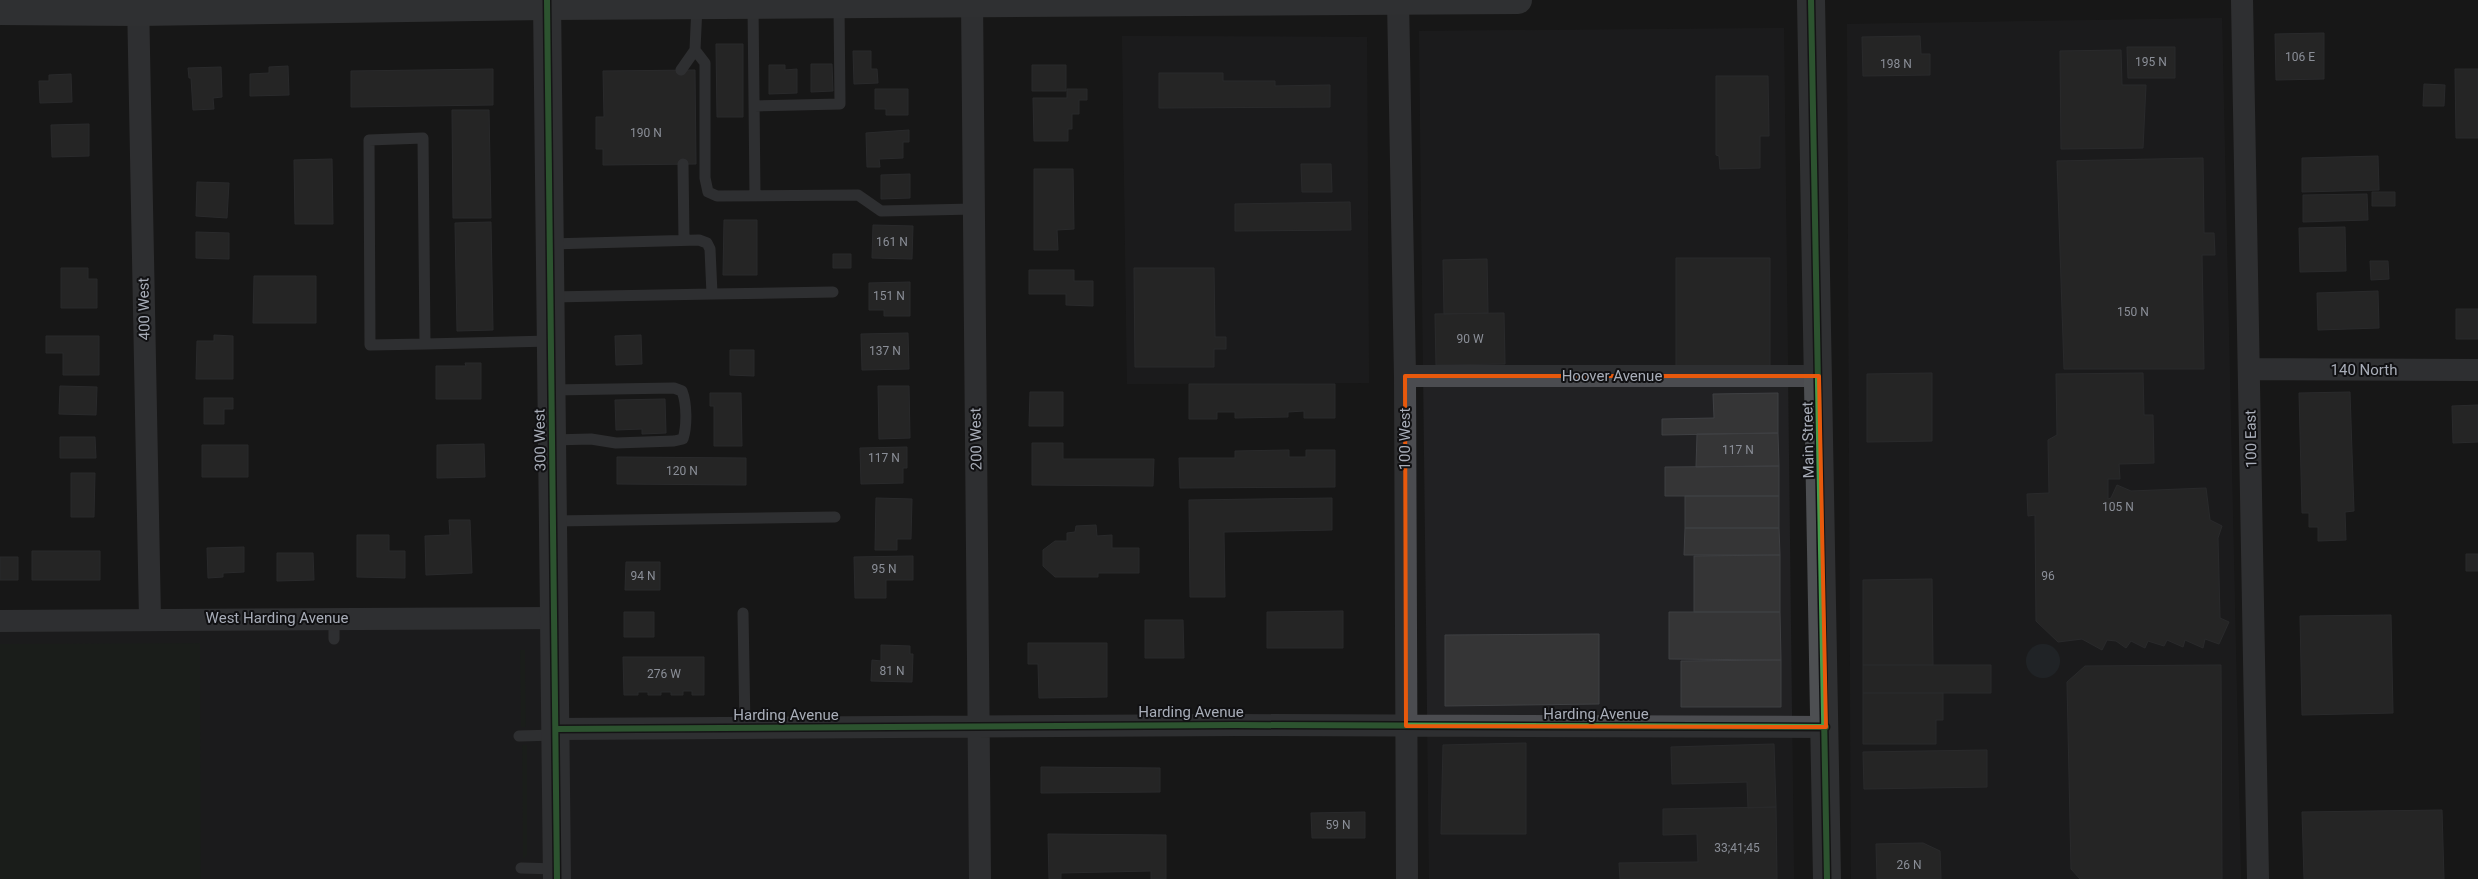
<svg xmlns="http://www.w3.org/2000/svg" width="2478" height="879" viewBox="0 0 2478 879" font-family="Roboto,sans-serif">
	<rect width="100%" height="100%" fill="#171717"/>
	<path fill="#212123" d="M2222,18L2241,879H1851L1847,24Z
		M1784,28L1794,879H1429L1419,31Z
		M1122,36L1367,37L1369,383L1127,384Z
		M554,618L556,729L979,726L980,879H0V621Z"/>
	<path fill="#1d241e" d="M200,643L201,879H0V644Z
		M520,650H525L526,727H521Z
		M522,745H527V855L523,859Z"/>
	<path fill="#2a3239" d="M2026 661a17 17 0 1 1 34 0a17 17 0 1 1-34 0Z"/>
	<path fill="#353536" stroke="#3f4043" d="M2324,33V79L2276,80L2275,34Z
		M1920,36L1921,54H1930V75L1863,76L1862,37Z
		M716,44H743V117H717Z
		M2127,47H2175V78H2128Z
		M2121,50L2122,85H2146L2143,148L2061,149L2060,51Z
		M853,51H871V69H877L878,83L854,84Z
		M811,64H832L833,91L811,92Z
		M769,65H785V70L797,69V93L769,94Z
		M1032,65H1066V91H1032Z
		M288,66L289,95L250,96V74L269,73V67Z
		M221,67L222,97L213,98L214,109L193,110L191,78H189L188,68Z
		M493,69V105L351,107V71Z
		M2455,69H2478V138H2456Z
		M695,70L696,164L603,165V149H596V117H604L603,71Z
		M1159,73H1223V81H1275V86L1330,85V107L1159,108Z
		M71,74L72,102L40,103L39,81H49V75Z
		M1716,76H1768L1769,136H1760V168L1720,169L1719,156L1716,155Z
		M2424,84L2445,85L2444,106H2423Z
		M875,89H908V115H886V109H875Z
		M1067,89H1087V100H1079V114H1072V129H1068V141H1034L1033,98H1067Z
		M452,110H489L491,218H453Z
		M89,124V156L52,157L51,125Z
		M909,130V142H903V158L879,159L880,167H867L866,133Z
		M2378,156L2379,190L2302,192V158Z
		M2203,158L2204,233H2214L2215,255H2202L2204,369H2064L2057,161Z
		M332,159L333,224H295L294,160Z
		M1301,164H1331L1332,192H1302Z
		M1034,169H1073L1074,229L1057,230L1058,250H1034Z
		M910,174V198L881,199V175Z
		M197,182L229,183L227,218L196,216Z
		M2372,192H2395V206H2372Z
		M2367,194L2368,220L2303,222V195Z
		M1350,202L1351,230L1235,231V204Z
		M724,220H757V275H723Z
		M491,222L493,330L457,331L455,223Z
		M873,225L913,226L912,259L872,258Z
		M2345,227L2346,271L2300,272L2299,228Z
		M196,232L229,233V259L196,258Z
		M833,254H851V268H833Z
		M1676,258H1770V369H1676Z
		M1487,259L1488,313L1444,314L1443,260Z
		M2370,261H2388L2389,279L2371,280Z
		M61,268H88V279H97V308H61Z
		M1134,268H1214L1215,337H1226V349H1214V367H1135Z
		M1029,270H1074V281H1093V306L1066,305V294H1029Z
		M254,276H316V323H253Z
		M910,282V316H884V310H869V283Z
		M2378,291L2379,328L2318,330L2317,293Z
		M2456,309H2478V339H2456Z
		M1504,313L1505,364L1436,365L1435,314Z
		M908,333L909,369L862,370L861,334Z
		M214,335L233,336V379H196L197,341H214Z
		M641,335L642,364L616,365L615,336Z
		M46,336H99V375H63V353H46Z
		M730,350H754V376L730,375Z
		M465,363H481V399H436V366H466Z
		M1932,373V441L1867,442V374Z
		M2143,373L2144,415H2153L2154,463L2119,464L2120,479H2108V499L2111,498L2117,485L2131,491L2206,488L2210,520L2222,526L2218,538L2220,618L2229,622L2219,644L2205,639L2203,648L2185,640L2183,647L2167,640L2164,646L2148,641L2145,648L2131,641L2126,648L2116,641L2107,640L2102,650L2082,639L2058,642L2036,621L2035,515L2028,516L2027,494L2049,493L2048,440L2057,435L2056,374Z
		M1189,384H1335V418H1304V411L1288,412V417L1235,418V412H1217V419H1189Z
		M60,386L97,387L96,415L59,414Z
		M878,386H909L910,438L879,439Z
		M1030,392H1063V426H1029Z
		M2350,392L2354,511L2345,512L2346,540L2318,541V527H2309V513H2302L2299,393Z
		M710,393H741L742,446H714V406H710Z
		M1778,393V433L1662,435V419L1714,418L1713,394Z
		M204,398H233V409H224V424H204Z
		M665,399L666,433L642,434V429L616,430L615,400Z
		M2478,405V442L2453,443L2452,406Z
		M1778,433L1779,466L1696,467L1697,434Z
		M60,437H95L96,458H60Z
		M1032,443H1063V459H1154L1153,486L1032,485Z
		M484,444L485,477L437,478V445Z
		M202,445H248V477H202Z
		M907,447V468H903V483L861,484L860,448Z
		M1289,450V457H1306V450H1335V487L1180,488L1179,458H1235V451Z
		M617,457L746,458V485L617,484Z
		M1779,466V496H1665V467Z
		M71,473H95L94,517H71Z
		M1685,496H1779V528H1685Z
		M876,498L912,499L911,539H897V550H875Z
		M1332,498V530L1224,532L1225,597H1190L1189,500Z
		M449,520H470L472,573L426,575L425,536L450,535Z
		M1096,525L1097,536L1112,535V548H1139V573H1098V577H1055L1043,566V550L1055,541H1067V533L1075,532L1076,526Z
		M1685,528H1779L1780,555H1684Z
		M357,535H389V551H405V578L357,577Z
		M244,547V572L223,573V577L208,578L207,548Z
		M32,551H100V580H32Z
		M277,553H313L314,580L277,581Z
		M2466,554H2478V571H2466Z
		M1780,555V612H1694V556Z
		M913,556V580H886V598H855L854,557Z
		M0,557H18V580H0Z
		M626,562H660V590H625Z
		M1932,579L1933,665H1863V580Z
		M1343,611V648H1267V612Z
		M624,612H654V637H624Z
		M1669,612H1780L1781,660L1669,659Z
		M2391,615L2393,713L2302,715L2300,616Z
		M1145,620H1183L1184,658H1145Z
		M1599,634V704L1445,706V635Z
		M1028,643H1107V697L1039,698L1038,664H1028Z
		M881,645L910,646V654H913L912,682L871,681L872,660L881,661Z
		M623,657H704V695H692V691H683V695H671V692H661V695H648V692H638V695H624Z
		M1781,660V707H1681V661Z
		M1863,665H1991V693H1863Z
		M2221,665L2222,879H2080L2071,869L2067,682L2085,666Z
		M1863,693H1943V720H1936V744H1863Z
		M1526,743V834H1441L1443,745Z
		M1774,744L1776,807L1748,808L1747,782L1672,784L1671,747Z
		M1987,750V787L1864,789L1863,752Z
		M1041,767L1160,768V792L1041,793Z
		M1776,807L1777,879H1620L1619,863L1698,862L1697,834L1663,835V809Z
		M2442,810L2444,879H2304L2302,812Z
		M1365,812V838H1312L1311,813Z
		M1048,834L1166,835V879H1151V871L1061,873V879H1049Z
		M1923,843L1940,851L1941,879H1877L1876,844Z"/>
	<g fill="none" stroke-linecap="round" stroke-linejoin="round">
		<path stroke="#4b4c50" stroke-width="11" d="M753,5L755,196
			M695,50L705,63V178L708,192L717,196L858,195L881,211L974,209
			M681,70L695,50L697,5
			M754,106L840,104L839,5
			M683,164L684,240
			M550,244L699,240L707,243L710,249L712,294L551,297
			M712,294L833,292
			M425,344L370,345L369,140L423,138L425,344L551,341
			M552,390L674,388L682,391C687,404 687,426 683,439L674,441L616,443L591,439L552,440
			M553,521L835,517
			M743,613L745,728
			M334,618V639
			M519,736L556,735
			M521,868L557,869"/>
		<path stroke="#4b4c50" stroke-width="22" d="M138,0L150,619
			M972,0L980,879
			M1398,0L1405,376L1407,879
			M2242,0L2258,879
			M2250,369L2478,370
			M1405,376H1819
			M0,621L554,618
			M556,729L1235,725L1826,727"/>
		<path stroke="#4b4c50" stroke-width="28" d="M547,0L557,879"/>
		<path stroke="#4d4f52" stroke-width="28" d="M1811,0L1827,879
			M0,11L138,12L547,6L1518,0"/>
		<defs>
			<path id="cycleway" d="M547,0L557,879
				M1811,0L1827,879
				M556,729L1235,725L1826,727"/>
		</defs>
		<use href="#cycleway" stroke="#111113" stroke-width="9"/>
		<use href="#cycleway" stroke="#469c4c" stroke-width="6"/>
	</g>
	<path d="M0 0H2478V879H0ZM1405,376H1819L1826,727L1406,726Z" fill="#171717" fill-opacity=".55" fill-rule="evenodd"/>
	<path fill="none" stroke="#e8590c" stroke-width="4" stroke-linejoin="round" d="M1405,376H1819L1826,727L1406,726Z"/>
	<g text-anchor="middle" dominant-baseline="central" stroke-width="4" stroke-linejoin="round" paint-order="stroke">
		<g font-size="12" fill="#8b8f98">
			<text x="2300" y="57">106 E</text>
			<text x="2151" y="62">195 N</text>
			<text x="1896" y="64">198 N</text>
			<text x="646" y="133">190 N</text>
			<text x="892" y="242">161 N</text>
			<text x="889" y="296">151 N</text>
			<text x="2133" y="312">150 N</text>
			<text x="1470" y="339">90 W</text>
			<text x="885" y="351">137 N</text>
			<text x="1738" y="450">117 N</text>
			<text x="884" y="458">117 N</text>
			<text x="682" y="471">120 N</text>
			<text x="2118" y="507">105 N</text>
			<text x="884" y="569">95 N</text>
			<text x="643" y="576">94 N</text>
			<text x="2048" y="576">96</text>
			<text x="892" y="671">81 N</text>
			<text x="664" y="674">276 W</text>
			<text x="1338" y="825">59 N</text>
			<text x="1737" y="848">33;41;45</text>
			<text x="1909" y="865">26 N</text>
		</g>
		<g font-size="15" fill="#a8adb8" stroke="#111113">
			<text transform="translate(144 309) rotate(-91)">400 West</text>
			<text x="2364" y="370">140 North</text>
			<text x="1612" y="376">Hoover Avenue</text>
			<text transform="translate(976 439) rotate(-91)">200 West</text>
			<text transform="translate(1405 439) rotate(-90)">100 West</text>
			<text transform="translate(2251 439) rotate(-91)">100 East</text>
			<text transform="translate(540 440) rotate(-91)">300 West</text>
			<text transform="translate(1808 440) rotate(-91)">Main Street</text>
			<text x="277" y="618">West Harding Avenue</text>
			<text x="1191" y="712">Harding Avenue</text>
			<text x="1596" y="714">Harding Avenue</text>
			<text x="786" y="715">Harding Avenue</text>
		</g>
	</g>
</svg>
